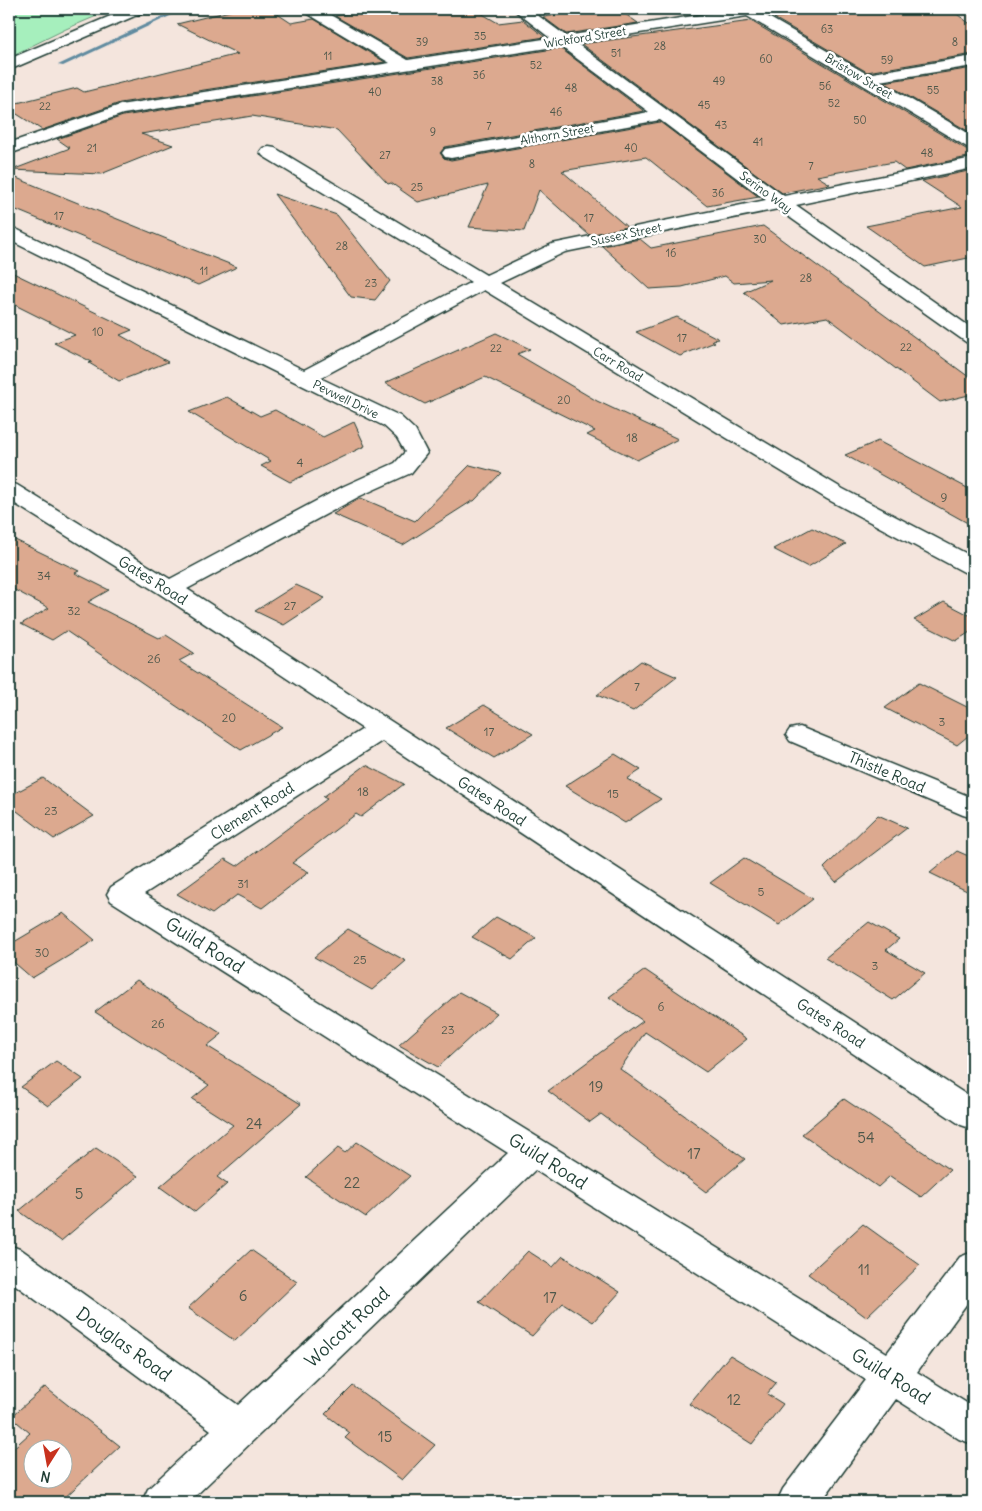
<svg xmlns="http://www.w3.org/2000/svg" width="982" height="1511" viewBox="0 0 982 1511" font-family="Delius,sans-serif">
	<rect width="100%" height="100%" fill="#f4e5dd"/>
	<filter id="ink" filterUnits="userSpaceOnUse"><feTurbulence type="fractalNoise" baseFrequency=".02" numOctaves="2"/><feDisplacementMap in="SourceGraphic" scale="10" xChannelSelector="R" yChannelSelector="G"/><feConvolveMatrix kernelMatrix="1 2 1 2 8 2 1 2 1" color-interpolation-filters="sRGB"/></filter>
	<g filter="url(#ink)">
		<path fill="#a6efbd" stroke="#629678" d="M9,9H113L66,29L9,57Z"/>
		<g fill="none" stroke-linecap="round" stroke-linejoin="round">
			<path fill="#608ba0" fill-rule="evenodd" d="M178,9H185L63,66L58,65Z"/>
		</g>
		<path fill="#dca98f" stroke="#1f3d34" fill-rule="evenodd" d="M238,9H270L291,23L314,19L385,62L120,103L42,130L9,109V105L77,88L84,92L238,54L177,24Z
			M375,9H474L498,23L523,20L545,37L408,58L335,16Z
			M602,9H618L638,23L566,34L543,17Z
			M776,9H950L973,26V54L867,72L774,18L788,16Z
			M751,21L966,149L973,150V156L905,170L894,162L817,176L830,184L782,193L581,44Z
			M560,48L644,111L445,147L440,153L444,158L451,160L660,122L759,197L707,206L646,157L562,171L627,227L589,235L539,190L524,231L469,227L488,185L418,202L391,183L388,184L337,130L252,116L141,134L173,145L101,174L12,170L70,148L57,139L123,116Z
			M973,68V134L884,82Z
			M973,170V257L925,267L866,226L962,207L922,181Z
			M9,175L179,244L237,267L198,285L9,207Z
			M274,194L337,215L390,281L375,300L351,297Z
			M763,226L973,380V394L940,402L827,317L784,325L744,292L771,280L734,283L725,276L682,287L649,289L602,246L640,239L651,248Z
			M9,271L132,330L120,335L168,362L119,381L89,363L92,362L54,343L75,335L9,302Z
			M677,317L719,339L712,340L715,342L680,356L636,332Z
			M496,333L530,349L517,354L597,401L678,439L637,460L587,435L595,431L485,377L425,404L385,383Z
			M227,397L260,416L275,410L323,437L354,422L365,446L290,482L261,466L271,461L189,412Z
			M878,441L973,491V526L845,455Z
			M470,465L501,473L474,501H472L403,545L333,514L361,498L415,521Z
			M812,528L846,544L808,567L773,549Z
			M9,537L79,571L75,573L109,590L88,602L159,638L166,635L194,653L179,661L282,727L241,750L66,631L52,640L21,624L49,608L9,587Z
			M296,585L325,598L284,625L255,611Z
			M944,602L973,617V630L956,641L914,620Z
			M641,661L677,677L633,711L597,695Z
			M919,683L973,710V732L957,745L885,708Z
			M484,705L533,734L494,758L446,728Z
			M615,754L641,770L627,779L661,799L625,823L565,786Z
			M366,765L404,784L361,817L356,814L292,863L309,872L262,908L237,895L212,914L177,894L225,859L237,866L327,799L323,797Z
			M43,778L94,816L54,839L9,805V796Z
			M878,815L907,828L836,882L824,868Z
			M957,851L973,858V894L930,873Z
			M744,858L813,899L779,925L710,883Z
			M63,913L95,940L32,978L9,958V945Z
			M496,917L536,938L512,959L472,937Z
			M869,922L899,939L886,950L925,973L893,1000L825,958Z
			M348,929L406,961L372,990L314,957Z
			M645,970L747,1039L706,1072L645,1032L620,1069L745,1159L706,1192L601,1114L590,1122L548,1091L643,1021L609,997Z
			M137,980L222,1034L207,1046L301,1104L217,1177L227,1184L195,1212L160,1187L233,1125L192,1099L209,1085L95,1012Z
			M459,992L497,1013L438,1067L399,1045Z
			M56,1061L83,1079L48,1106L21,1087Z
			M844,1099L950,1170L921,1197L890,1176L878,1187L802,1134Z
			M357,1142L410,1176L366,1217L306,1177L338,1148L345,1153Z
			M96,1148L138,1176L61,1241L19,1211Z
			M863,1224L920,1265L866,1317L808,1274Z
			M251,1250L297,1282L235,1341L188,1308Z
			M528,1251L553,1267L563,1256L620,1292L593,1322L563,1303L532,1336L479,1302Z
			M730,1355L776,1383L767,1394L783,1404L752,1444L689,1404Z
			M353,1386L435,1445L402,1480L345,1438L350,1433L325,1414Z
			M45,1387L120,1446L60,1502H9V1452L30,1433L11,1417ZM32,1448H62V1478H32Z"/>
		<g fill="none" stroke-linecap="round" stroke-linejoin="round">
			<defs>
				<path id="minor" d="M127,9H146L144,12L9,70V59Z
					M303,9H320L408,60L550,38L513,9H529L566,36L738,9H772L770,12L763,14L867,74L973,56V66L879,81L973,136V148L967,147L747,16L576,43L784,196L973,158V168L796,205L973,329V344L966,342L778,209L565,252L500,283L843,489L973,557V574L964,572L827,499L484,290L320,378L400,416L415,430L427,453L411,473L360,496L187,589L973,1099V1129L961,1125L382,741L144,894L887,1353L960,1257L973,1252V1295L917,1372L973,1407V1444L959,1439L896,1399L821,1502H777L783,1489L866,1380L535,1170L189,1502H142L148,1489L211,1430L9,1280V1245L22,1250L238,1405L508,1153L111,901L107,894L111,887L363,729L160,594L9,500V483L17,485L170,579L344,486L395,463L405,452L397,438L384,426L9,240V228L16,229L304,370L471,282L263,156L260,152L263,148L269,147L275,148L486,275L552,244L766,200L660,120L451,158L445,157L442,153L445,149L451,148L649,112L560,46L123,114L9,154V143L120,105L390,63L305,12Z
					M800,727L973,798V818L963,815L790,741L786,735L790,729Z"/>
			</defs>
			<use href="#minor" stroke="#1f3d34" stroke-width="3"/>
			<use href="#minor" fill="#fff" fill-rule="evenodd"/>
		</g>
	</g>
	<g text-anchor="middle" dominant-baseline="central" stroke-width="5" stroke-linejoin="round" paint-order="stroke">
		<g font-size="11" fill="#4e584b">
			<text x="827" y="29">63</text>
			<text x="480" y="36">35</text>
			<text x="422" y="42">39</text>
			<text x="955" y="42">8</text>
			<text x="660" y="46">28</text>
			<text x="616" y="53">51</text>
			<text x="328" y="56">11</text>
			<text x="766" y="59">60</text>
			<text x="887" y="60">59</text>
			<text x="536" y="65">52</text>
			<text x="479" y="75">36</text>
			<text x="437" y="81">38</text>
			<text x="719" y="81">49</text>
			<text x="825" y="86">56</text>
			<text x="571" y="88">48</text>
			<text x="933" y="90">55</text>
			<text x="375" y="92">40</text>
			<text x="834" y="103">52</text>
			<text x="704" y="105">45</text>
			<text x="45" y="106">22</text>
			<text x="556" y="112">46</text>
			<text x="860" y="120">50</text>
			<text x="721" y="125">43</text>
			<text x="489" y="126">7</text>
			<text x="433" y="132">9</text>
			<text x="758" y="142">41</text>
			<text x="92" y="148">21</text>
			<text x="631" y="148">40</text>
			<text x="927" y="153">48</text>
			<text x="385" y="155">27</text>
			<text x="532" y="164">8</text>
			<text x="811" y="166">7</text>
			<text x="417" y="187">25</text>
			<text x="718" y="193">36</text>
			<text x="59" y="216">17</text>
			<text x="589" y="218">17</text>
			<text x="760" y="239">30</text>
			<text x="342" y="246">28</text>
			<text x="671" y="253">16</text>
			<text x="204" y="271">11</text>
			<text x="806" y="278">28</text>
			<text x="371" y="283">23</text>
			<text x="98" y="332">10</text>
			<text x="682" y="338">17</text>
			<text x="906" y="347">22</text>
			<text x="496" y="348">22</text>
			<text x="564" y="400">20</text>
		</g>
		<g font-size="12" fill="#1f3d34" stroke="#fff">
			<text transform="translate(585 37) rotate(-9)">Wickford Street</text>
			<text transform="translate(859 76) rotate(31)">Bristow Street</text>
			<text transform="translate(557 134) rotate(-10)">Althorn Street</text>
			<text transform="translate(766 192) rotate(36)">Serino Way</text>
			<text transform="translate(626 234) rotate(-12)">Sussex Street</text>
			<text transform="translate(618 364) rotate(31)">Carr Road</text>
			<text transform="translate(346 399) rotate(26)">Pevwell Drive</text>
		</g>
		<g font-size="12" fill="#4e584b">
			<text x="632" y="437">18</text>
			<text x="300" y="462">4</text>
			<text x="944" y="497">9</text>
			<text x="44" y="575">34</text>
			<text x="290" y="605">27</text>
			<text x="74" y="610">32</text>
			<text x="154" y="658">26</text>
			<text x="637" y="686">7</text>
			<text x="229" y="717">20</text>
			<text x="942" y="721">3</text>
			<text x="489" y="731">17</text>
			<text x="363" y="791">18</text>
			<text x="613" y="793">15</text>
			<text x="51" y="810">23</text>
			<text x="243" y="883">31</text>
			<text x="761" y="891">5</text>
			<text x="42" y="952">30</text>
			<text x="360" y="959">25</text>
			<text x="875" y="965">3</text>
			<text x="661" y="1006">6</text>
			<text x="158" y="1023">26</text>
			<text x="448" y="1029">23</text>
		</g>
		<g font-size="15" fill="#1f3d34" stroke="#fff">
			<text transform="translate(153 580) rotate(32)">Gates Road</text>
			<text transform="translate(887 772) rotate(23)">Thistle Road</text>
			<text transform="translate(492 801) rotate(33)">Gates Road</text>
			<text transform="translate(252 811) rotate(-32)">Clement Road</text>
			<text transform="translate(831 1023) rotate(33)">Gates Road</text>
		</g>
		<g font-size="15" fill="#4e584b">
			<text x="596" y="1086">19</text>
			<text x="254" y="1123">24</text>
			<text x="866" y="1137">54</text>
			<text x="694" y="1153">17</text>
			<text x="352" y="1182">22</text>
			<text x="79" y="1193">5</text>
			<text x="864" y="1269">11</text>
			<text x="243" y="1295">6</text>
			<text x="550" y="1297">17</text>
			<text x="734" y="1399">12</text>
			<text x="385" y="1436">15</text>
		</g>
		<g font-size="18" fill="#1f3d34" stroke="#fff">
			<text transform="translate(205 945) rotate(32)">Guild Road</text>
			<text transform="translate(548 1161) rotate(32)">Guild Road</text>
			<text transform="translate(347 1327) rotate(-43)">Wolcott Road</text>
			<text transform="translate(124 1344) rotate(36)">Douglas Road</text>
			<text transform="translate(891 1376) rotate(32)">Guild Road</text>
		</g>
	</g>
	<rect width="982" height="1511" fill="none" stroke="#fff" stroke-width="30"/>
	<rect x="15" y="15" width="952" height="1481" fill="none" stroke="#1f3d34" stroke-width="2" filter="url(#ink)"/>
	<g transform="translate(48 1464) rotate(191)"><circle r="24" fill="#ffffff" stroke="#a5b1ae"/>
	<path d="M0-4L9 19L0 12L-9 19Z" fill="#c8321e"/>
	<text y="-8" font-size="14" font-weight="bold" text-anchor="middle" fill="#1f3d34">N</text>
	</g>
</svg>
